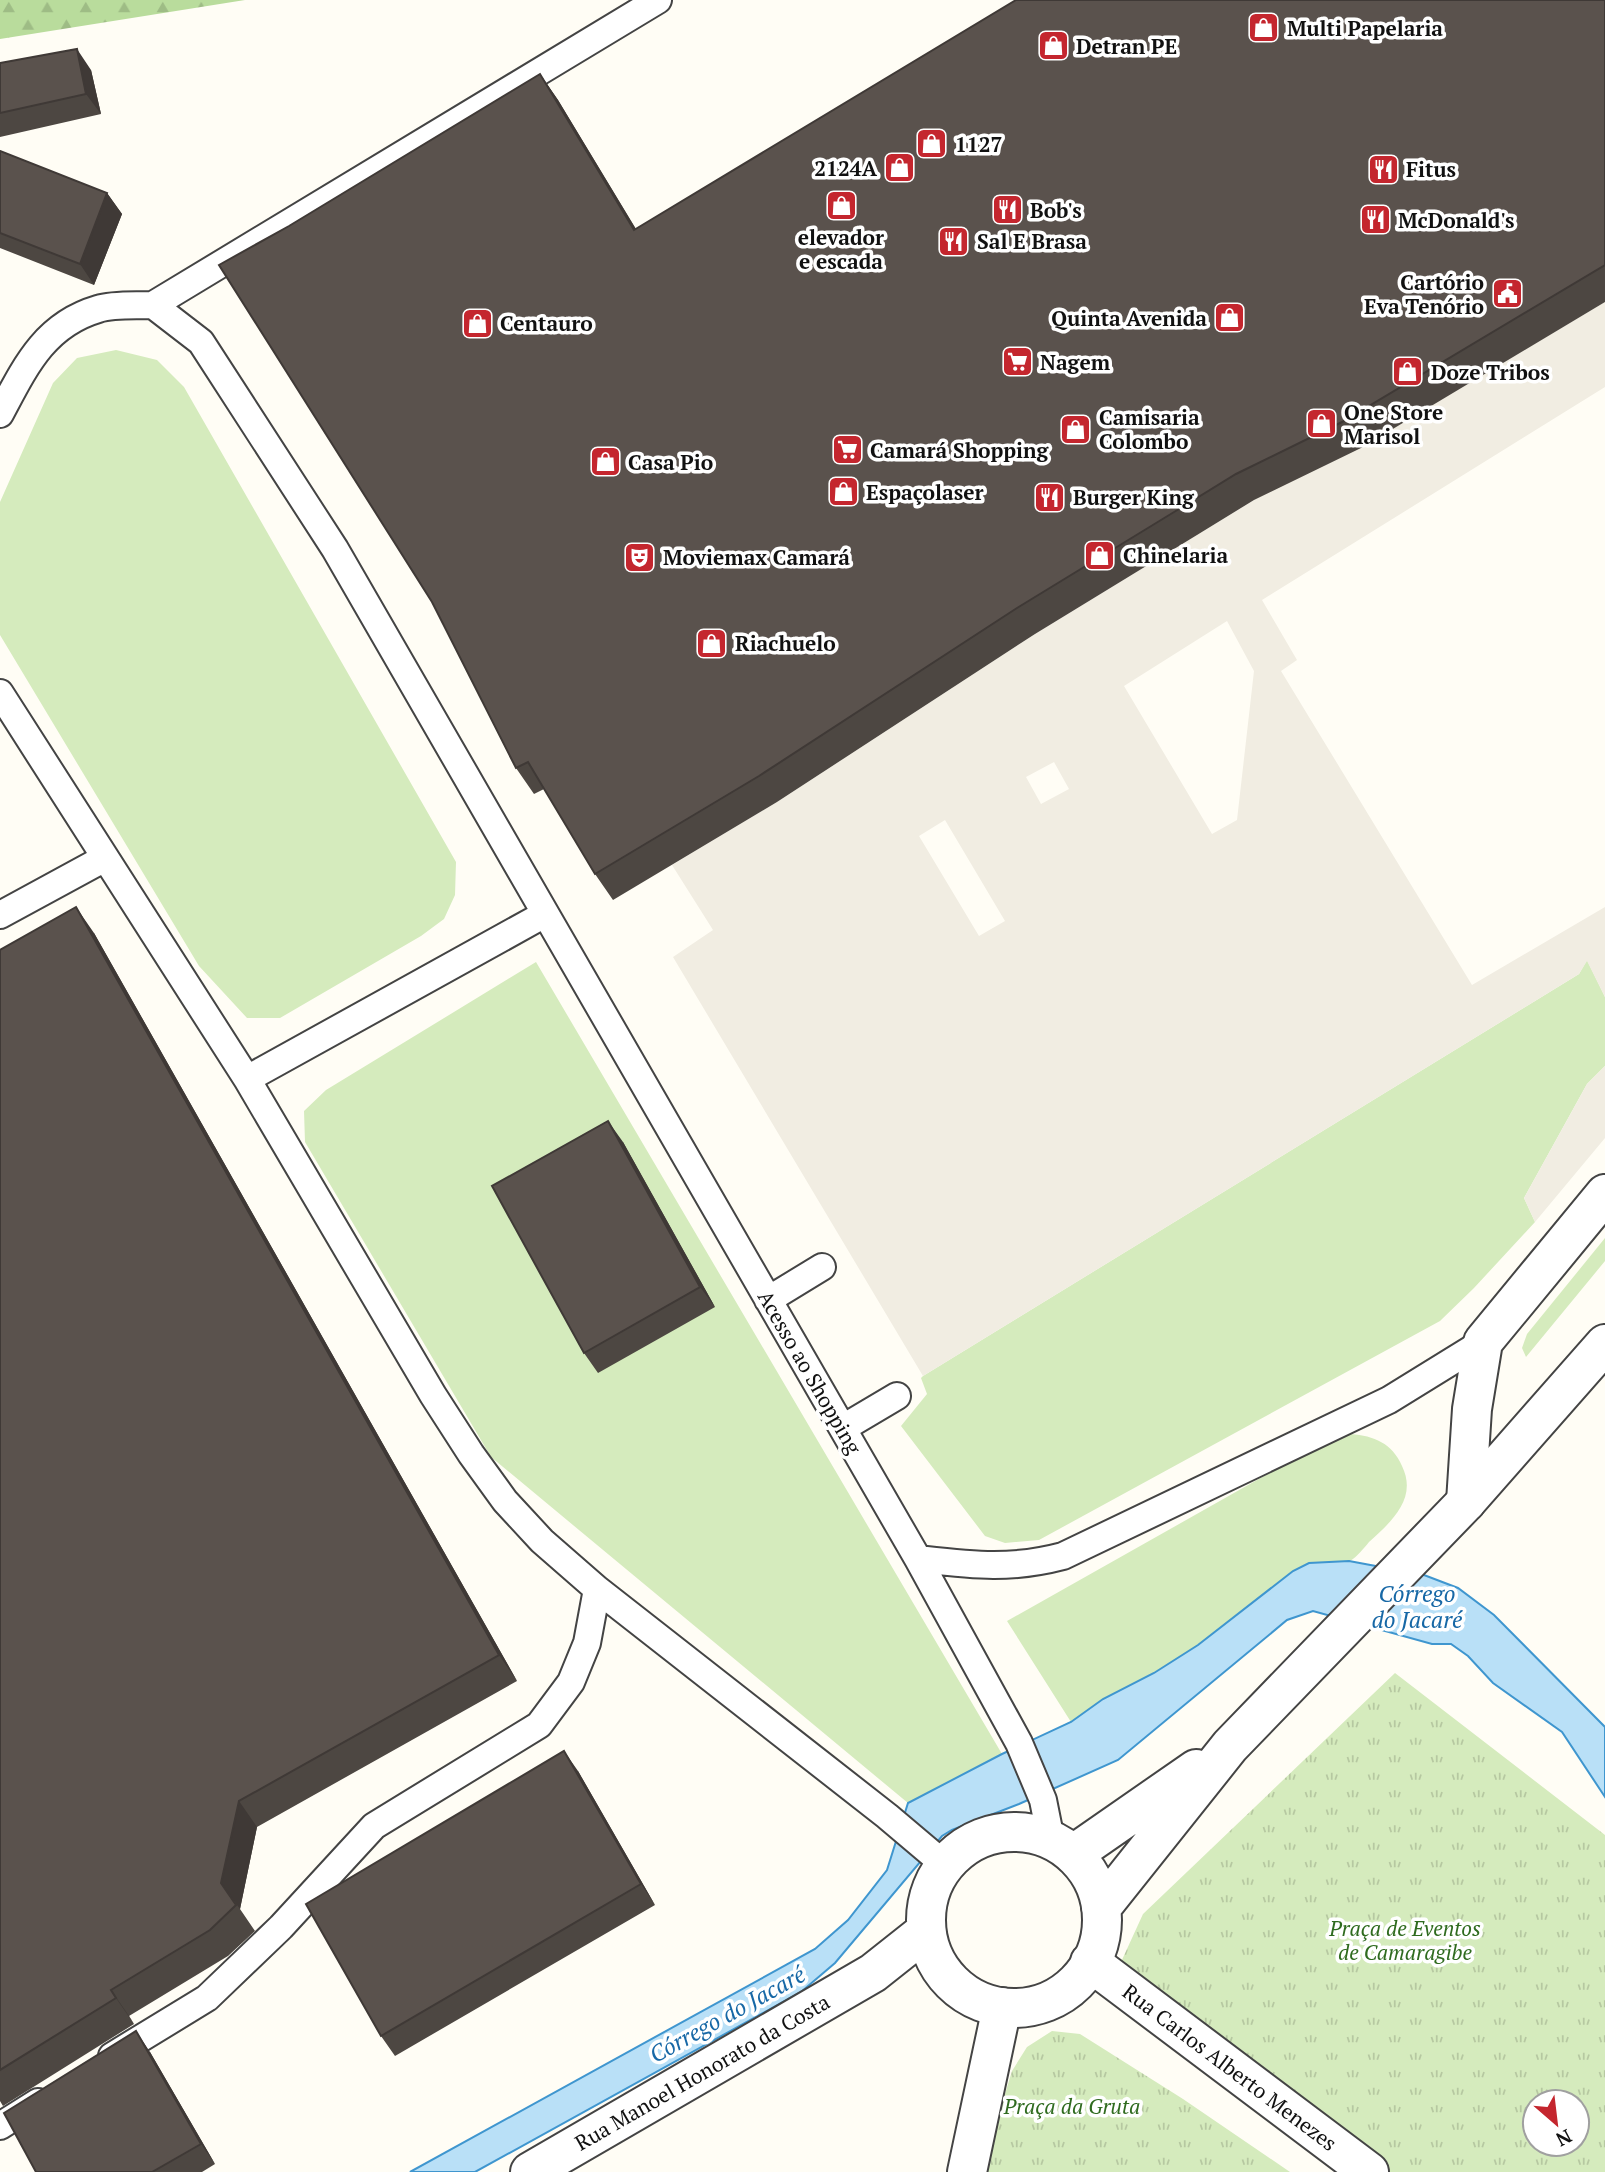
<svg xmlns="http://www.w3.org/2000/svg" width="1605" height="2172" viewBox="0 0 1605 2172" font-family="'PT Serif',serif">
	<defs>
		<pattern id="forest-firs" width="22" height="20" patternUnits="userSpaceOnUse" patternTransform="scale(1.75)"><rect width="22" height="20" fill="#b9dc9c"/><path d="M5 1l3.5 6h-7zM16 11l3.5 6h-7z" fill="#9ebc85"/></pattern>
		<pattern id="park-tufts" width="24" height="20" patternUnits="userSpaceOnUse" patternTransform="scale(1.75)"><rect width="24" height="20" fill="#d5ebbd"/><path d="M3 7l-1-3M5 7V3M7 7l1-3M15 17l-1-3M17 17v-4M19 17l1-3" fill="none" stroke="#b6c8a1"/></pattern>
	</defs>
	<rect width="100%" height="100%" fill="#fffdf5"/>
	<path fill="#d5ebbd" d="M116,350L157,360L184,387L456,862L455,895L444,919L421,936L280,1018H247L199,966L0,635V502L53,383L77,358Z
		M1587,960L1605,997V1066L1587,1084L1524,1198L1535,1222L1474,1288L1440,1321L1039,1540L1005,1543L985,1536L901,1426L927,1394L921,1378L923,1376L1579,974Z
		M536,962L1002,1754L908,1803L491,1457L305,1142L304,1111L326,1090Z
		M1605,1238V1261L1526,1357L1522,1348L1527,1334Z
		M1351,1434C1374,1436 1392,1443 1402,1466C1418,1499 1391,1522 1369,1542C1364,1548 1357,1557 1350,1561C1338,1567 1320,1560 1307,1564C1303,1565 1298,1569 1293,1571C1261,1596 1229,1624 1195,1647C1155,1674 1111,1694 1071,1722L1007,1621L1321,1444Z"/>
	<path fill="url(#forest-firs)" d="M0,0H245L0,39Z"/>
	<path fill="url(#park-tufts)" fill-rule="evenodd" d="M1395,1673L1605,1835V2172H1384L1116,1973L1143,1914ZM1535,2102H1577V2144H1535Z
		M1052,2031L1080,2034L1183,2099L1290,2172H981L1012,2071L1027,2047Z"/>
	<path fill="#f1ede2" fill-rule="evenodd" d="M1605,302V387L1262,600L1297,660L1281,671L1472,985L1605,907V997L1587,961L1579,974L923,1376L673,957L713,930L672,865L777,802L1035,634L1197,535L1254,500L1416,414ZM1227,621L1254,671L1237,820L1212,834L1124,686ZM1054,762L1069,789L1041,804L1026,777ZM945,820L1005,921L979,936L919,836Z
		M1605,1066V1138L1535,1222L1524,1198L1587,1084Z"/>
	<path fill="#b9e0f7" stroke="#3f96cf" stroke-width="2" d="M1349,1561L1424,1575L1458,1588L1494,1615L1605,1727V1797L1562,1732L1493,1683L1468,1656L1451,1644H1432L1313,1611L1287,1620L1118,1760L1019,1804L952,1830L942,1836L835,1963L801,1992L475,2172H410L815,1949L848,1920L887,1870L908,1803L1002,1754L1071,1722L1103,1699L1154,1673L1198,1645L1293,1571L1309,1563Z"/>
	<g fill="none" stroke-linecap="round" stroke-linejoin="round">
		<defs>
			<path id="service" d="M153,305L658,0
				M0,414C25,367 44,325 98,309C114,304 136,306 153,305L201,342L335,549L918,1559L1019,1743L1043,1800L1051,1840
				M0,693L247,1079L433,1395L471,1454L505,1501L542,1541L597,1589L887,1816L945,1865
				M0,915L105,858
				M247,1079L545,914
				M768,1300L822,1267
				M843,1428L897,1396
				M918,1559C972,1565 1010,1570 1063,1556L1389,1400L1483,1342
				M112,2056L207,1998L281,1927L374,1826L539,1725L571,1682L587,1643L597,1589
				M0,2126L38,2102"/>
			<path id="minor" d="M1466,1502L1472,1409L1483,1342L1605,1194
				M1090,1962L1369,2172
				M967,2172L1002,2007"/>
			<path id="tertiary" d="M926 1920a88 88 0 1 1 176 0a88 88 0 1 1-176 0Z
				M1075,1853L1196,1769
				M1101,1908L1230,1746L1466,1502L1605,1344
				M530,2172L873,1973L926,1931"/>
		</defs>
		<use href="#service" stroke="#444" stroke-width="30"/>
		<use href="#minor" stroke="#444" stroke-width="42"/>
		<use href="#tertiary" stroke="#444" stroke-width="42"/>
		<use href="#service" stroke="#fff" stroke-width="26"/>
		<use href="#minor" stroke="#fff" stroke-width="38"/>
		<use href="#tertiary" stroke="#fff" stroke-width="38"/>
	</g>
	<path fill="#4d4742" d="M1605,0V302L1361,448L1254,500L1197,535L1035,634L777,802L613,900L595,874L544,789L534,794L516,768L289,226L540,74L558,100L636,229Z
		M0,63L91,70L101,114L0,137Z
		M0,151L107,193L122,214L94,285L0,248Z
		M94,933L517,1681L257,1827L240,1909L255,1931L228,1956L129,2016L134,2024L3,2106L0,2101V950Z
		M623,1142L715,1307L598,1373L584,1353Z
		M578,1771L655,1905L395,2056L381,2036Z
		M150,2052L215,2164L202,2172H36Z"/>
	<path fill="#3f3936" d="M77,49L91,70L101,114L86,94Z
		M540,74L558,100L652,256L634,230Z
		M107,193L122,214L94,285L80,264Z
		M76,907L94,933L517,1681L499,1655Z
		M608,1121L623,1142L715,1307L700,1287Z
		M564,1751L578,1771L655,1905L641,1884Z
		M239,1801L257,1827L240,1909L221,1883Z
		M111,1990L129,2016L134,2024L116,1998Z
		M136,2031L150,2052L215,2164L201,2144Z"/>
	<path fill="#5a524d" stroke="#3f3936" stroke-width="2" d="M1016,0H1605V265L1342,422L1236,474L1179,509L1017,608L759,776L595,874L528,762L516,768L432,602L219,265L289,226L540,74L634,230Z
		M77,49L86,94L0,113V63Z
		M0,151L107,193L80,264L0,233Z
		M76,907L499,1655L239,1801L221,1883L236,1905L210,1930L111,1990L116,1998L0,2070V950Z
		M608,1121L700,1287L584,1353L492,1186Z
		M564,1751L641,1884L381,2036L306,1904Z
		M136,2031L201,2144L152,2172H36L4,2113Z"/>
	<defs>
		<symbol id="shop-square" viewBox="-11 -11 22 22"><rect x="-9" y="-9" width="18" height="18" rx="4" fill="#c4262e" stroke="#fff"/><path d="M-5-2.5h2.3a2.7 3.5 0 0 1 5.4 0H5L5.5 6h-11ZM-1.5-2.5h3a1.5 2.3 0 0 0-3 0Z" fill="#fff"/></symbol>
		<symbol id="restaurant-square" viewBox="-11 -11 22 22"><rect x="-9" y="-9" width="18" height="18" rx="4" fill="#c4262e" stroke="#fff"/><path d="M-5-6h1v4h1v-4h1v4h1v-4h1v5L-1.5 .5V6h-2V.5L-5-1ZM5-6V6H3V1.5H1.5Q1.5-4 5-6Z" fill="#fff"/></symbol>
		<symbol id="civic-square" viewBox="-11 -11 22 22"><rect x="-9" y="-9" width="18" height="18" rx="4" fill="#c4262e" stroke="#fff"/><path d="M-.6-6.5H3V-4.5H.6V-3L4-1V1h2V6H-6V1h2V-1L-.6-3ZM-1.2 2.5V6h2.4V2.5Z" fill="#fff"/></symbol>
		<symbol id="supermarket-square" viewBox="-11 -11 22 22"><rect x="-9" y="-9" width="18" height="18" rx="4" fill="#c4262e" stroke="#fff"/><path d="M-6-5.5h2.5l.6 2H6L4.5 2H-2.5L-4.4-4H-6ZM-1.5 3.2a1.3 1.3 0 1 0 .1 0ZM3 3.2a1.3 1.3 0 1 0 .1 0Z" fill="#fff"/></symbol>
		<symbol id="theatre-square" viewBox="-11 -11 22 22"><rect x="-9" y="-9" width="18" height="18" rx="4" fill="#c4262e" stroke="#fff"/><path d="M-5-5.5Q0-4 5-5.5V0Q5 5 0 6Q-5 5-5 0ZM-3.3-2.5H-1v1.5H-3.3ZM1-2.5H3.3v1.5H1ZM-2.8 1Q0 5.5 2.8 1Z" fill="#fff"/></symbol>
	</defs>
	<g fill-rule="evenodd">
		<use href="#shop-square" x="1246" y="10" width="35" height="35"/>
		<use href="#shop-square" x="1036" y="28" width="35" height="35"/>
		<use href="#shop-square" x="914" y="126" width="35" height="35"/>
		<use href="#shop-square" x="882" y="150" width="35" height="35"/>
		<use href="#restaurant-square" x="1366" y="152" width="35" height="35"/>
		<use href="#shop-square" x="824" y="188" width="35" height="35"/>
		<use href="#restaurant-square" x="990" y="192" width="35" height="35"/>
		<use href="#restaurant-square" x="1358" y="202" width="35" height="35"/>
		<use href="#restaurant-square" x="936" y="224" width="35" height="35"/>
		<use href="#civic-square" x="1490" y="276" width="35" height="35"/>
		<use href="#shop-square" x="1212" y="300" width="35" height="35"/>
		<use href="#shop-square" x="460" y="306" width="35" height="35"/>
		<use href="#supermarket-square" x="1000" y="344" width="35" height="35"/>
		<use href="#shop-square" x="1390" y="354" width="35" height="35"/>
		<use href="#shop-square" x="1304" y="406" width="35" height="35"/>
		<use href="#shop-square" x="1058" y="412" width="35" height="35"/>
		<use href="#supermarket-square" x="830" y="432" width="35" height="35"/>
		<use href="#shop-square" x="588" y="444" width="35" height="35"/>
		<use href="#shop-square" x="826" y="474" width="35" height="35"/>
		<use href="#restaurant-square" x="1032" y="480" width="35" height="35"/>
		<use href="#shop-square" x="1082" y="538" width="35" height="35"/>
		<use href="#theatre-square" x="622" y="540" width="35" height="35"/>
		<use href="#shop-square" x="694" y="626" width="35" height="35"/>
	</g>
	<g text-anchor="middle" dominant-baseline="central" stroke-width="7" stroke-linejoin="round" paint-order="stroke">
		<g font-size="21" font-weight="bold" fill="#111" stroke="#fff" text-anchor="start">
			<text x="1287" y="28">Multi Papelaria</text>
			<text x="1076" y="46">Detran PE</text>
			<text x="955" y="144">1127</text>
			<text x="877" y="168" text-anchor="end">2124A</text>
			<text x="1406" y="169">Fitus</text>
			<text x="1030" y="210">Bob's</text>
			<text x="1398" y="220">McDonald's</text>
			<text x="841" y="237" text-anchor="middle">elevador<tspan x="841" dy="24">e escada</tspan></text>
			<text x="977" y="241">Sal E Brasa</text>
			<text x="1484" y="282" text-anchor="end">Cartório<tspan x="1484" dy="24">Eva Tenório</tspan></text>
			<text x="1207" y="318" text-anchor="end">Quinta Avenida</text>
			<text x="500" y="323">Centauro</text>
			<text x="1040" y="362">Nagem</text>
			<text x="1431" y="372">Doze Tribos</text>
			<text x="1344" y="412">One Store<tspan x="1344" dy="24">Marisol</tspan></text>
			<text x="1099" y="417">Camisaria<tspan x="1099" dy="24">Colombo</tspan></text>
			<text x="870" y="450">Camará Shopping</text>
			<text x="628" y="462">Casa Pio</text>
			<text x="866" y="492">Espaçolaser</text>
			<text x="1073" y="497">Burger King</text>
			<text x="1123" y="555">Chinelaria</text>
			<text x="663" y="557">Moviemax Camará</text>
			<text x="735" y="643">Riachuelo</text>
		</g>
		<g font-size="21" fill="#111" stroke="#fff">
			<text transform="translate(810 1372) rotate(60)">Acesso ao Shopping</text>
			<text transform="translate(1230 2067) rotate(37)">Rua Carlos Alberto Menezes</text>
			<text transform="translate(702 2072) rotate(-30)">Rua Manoel Honorato da Costa</text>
		</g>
		<g font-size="21" font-style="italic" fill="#2f6b1f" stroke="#fff">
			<text x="1405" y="1928">Praça de Eventos<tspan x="1405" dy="24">de Camaragibe</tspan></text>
			<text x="1072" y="2106">Praça da Gruta</text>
		</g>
		<g font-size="23" font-style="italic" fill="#1768a6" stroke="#fff">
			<text x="1417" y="1593">Córrego<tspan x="1417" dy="26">do Jacaré</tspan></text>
			<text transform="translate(727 2014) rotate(-29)">Córrego do Jacaré</text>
		</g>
	</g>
	<g transform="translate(1556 2123) rotate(152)"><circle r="33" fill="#ffffff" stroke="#a0a0a0" stroke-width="2"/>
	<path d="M0-5L12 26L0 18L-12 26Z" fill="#c4262e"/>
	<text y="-10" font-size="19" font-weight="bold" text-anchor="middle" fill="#111111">N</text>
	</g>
</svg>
